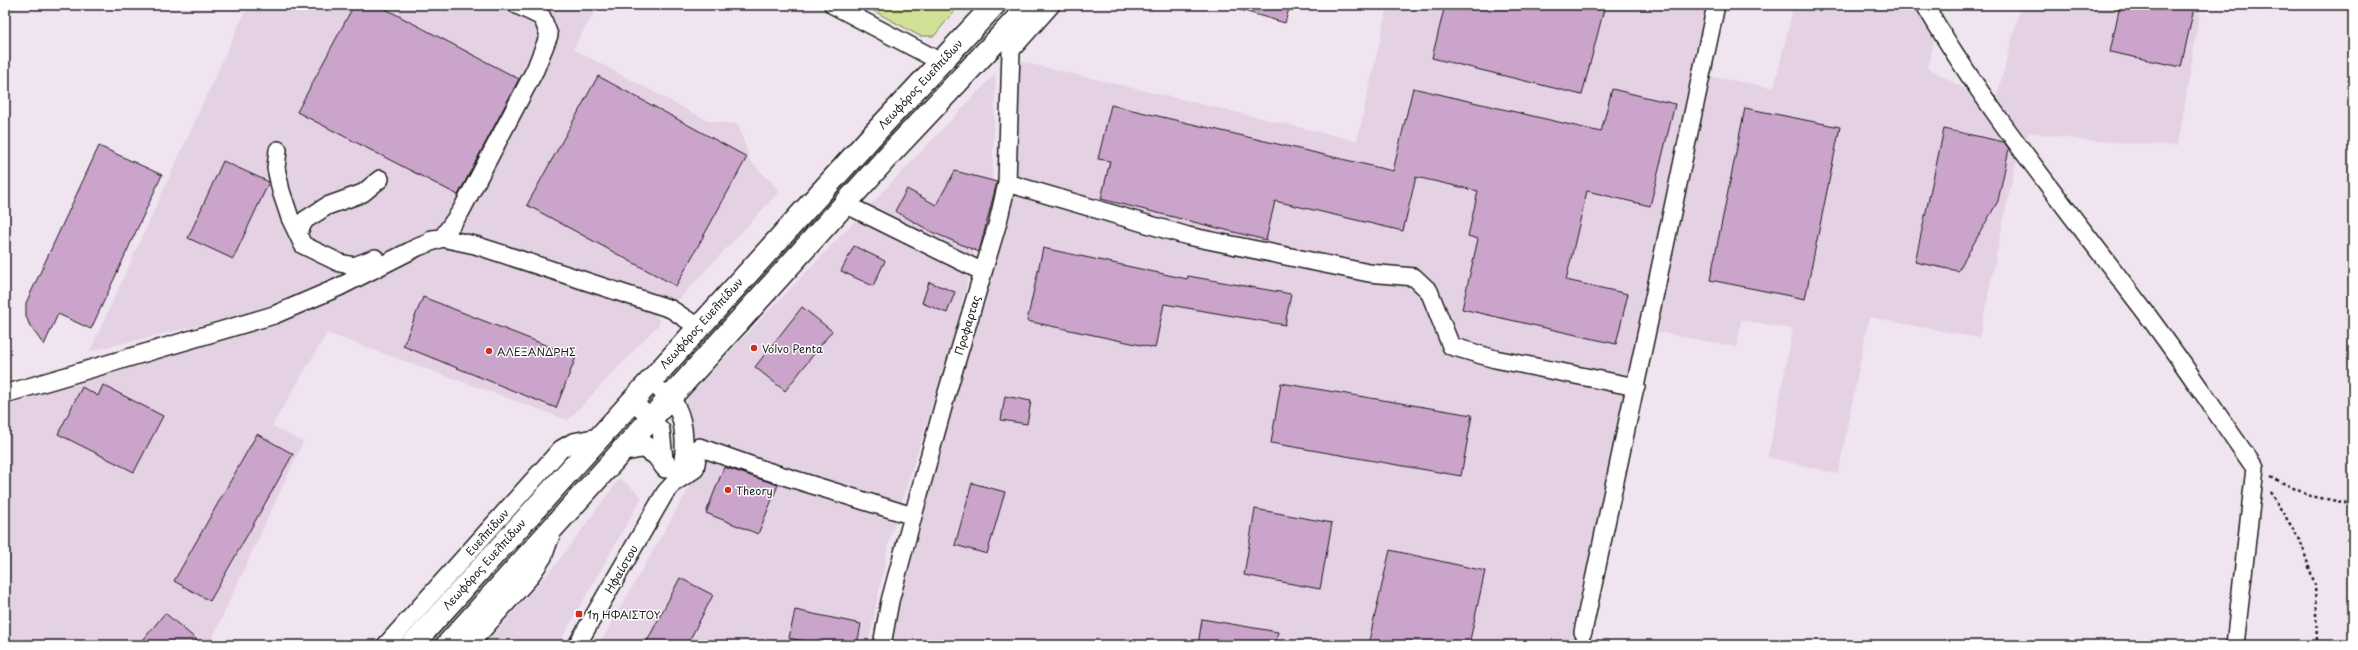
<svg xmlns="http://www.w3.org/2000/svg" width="2358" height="650" viewBox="0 0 2358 650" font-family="'Playpen Sans',sans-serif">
	<rect width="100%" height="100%" fill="#efe4ef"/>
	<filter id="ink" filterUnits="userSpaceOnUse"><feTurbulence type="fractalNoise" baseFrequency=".025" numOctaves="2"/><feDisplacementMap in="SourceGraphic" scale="8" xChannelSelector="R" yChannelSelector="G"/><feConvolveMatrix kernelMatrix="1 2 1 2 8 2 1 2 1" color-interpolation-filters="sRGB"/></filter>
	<g filter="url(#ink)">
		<path fill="#e4d1e4" d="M248,5H596L598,6L573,49L708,121L738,124L750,161L780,191L676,302L463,238L256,312L90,351Z
			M1388,5H1706L1630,410L1635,411L1580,645H888L895,603L947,417L1009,221L1018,61L1357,141Z
			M1794,5H1914L1934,40L1928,68L1965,89L2019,156L2015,166L1979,338L1869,317L1838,474L1768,457L1793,329L1741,320L1737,347L1653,331L1708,76L1774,88Z
			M2021,5H2201L2178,146L2082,140L2029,132L2025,140L1996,100Z
			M996,73L992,181L953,340L889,542L868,645H599L689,488L697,447L686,398Z
			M441,245L653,309L660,323L568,420L327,333L272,426L303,442L211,641L222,645H5V400L56,387Z
			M620,478L642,497L558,645H484L557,563Z"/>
		<path fill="#d1e296" stroke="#767f59" d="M863,5H959L934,36H920Z"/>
		<path fill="#caa4cb" stroke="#1c1c1c" d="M354,5H378L519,79L458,195L297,112Z
			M1237,5H1290L1285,23L1237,9Z
			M1445,5H1605L1582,95L1432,58Z
			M2120,5H2179L2194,8L2181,67L2110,52Z
			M598,76L747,157L676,286L527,205Z
			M1413,88L1601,132L1612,89L1675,104L1650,206L1587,191L1566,280L1628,294L1616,344L1462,309L1478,239L1468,236L1478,191L1416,177L1403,231L1275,201L1266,240L1101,199L1110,161L1098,159L1111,105L1393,171Z
			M1745,108L1840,127L1805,299L1710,280Z
			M1944,129L2004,142L2009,149L1998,201L1958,271L1915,262Z
			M99,146L162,175L91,329L58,314L44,345L30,326L26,316V303Z
			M223,161L269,182L233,259L188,238Z
			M955,171L997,182L979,252L932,232L895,211L907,189L936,205Z
			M854,246L885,261L873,286L841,271Z
			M1043,248L1187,279L1188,276L1291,294L1285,325L1164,304L1155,348L1027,321Z
			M929,282L955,292L947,313L922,303Z
			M423,297L576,357L556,408L403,346Z
			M802,307L832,331L785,391L755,367Z
			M1281,383L1472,415L1461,476L1271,443Z
			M103,385L163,416L134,472L58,434L82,387L98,396Z
			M1005,396L1031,401L1027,424L1001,420Z
			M257,434L293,454L210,601L174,581Z
			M724,467L778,485L758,534L706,513Z
			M972,483L1005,492L987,554L955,545Z
			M1255,509L1332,523L1320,589L1244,575Z
			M1390,550L1485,571L1469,645H1368Z
			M680,578L713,595L687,645H645Z
			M795,610L861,624L857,645H824L789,638Z
			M165,613L203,645H139Z
			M1202,619L1278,632L1275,645H1198Z"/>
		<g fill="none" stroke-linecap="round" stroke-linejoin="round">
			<defs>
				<path id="minor" d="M833,5L941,62
					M1925,5C1986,110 2063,203 2136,300C2178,354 2215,412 2255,468L2235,645
					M278,150L276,168L281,191L290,218L303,245L340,263L354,266L375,258
					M1007,183L1188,236L1369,273L1414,277L1429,291L1451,346L1495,359L1636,387
					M845,204L983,272
					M298,233L305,220L327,206L363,193L380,179
					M432,239L442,238L461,211L535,70L549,35L542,17L517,5
					M5,394L274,315L339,287L418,247L442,238L475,245L671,309L698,327
					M632,400L661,430L665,469
					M675,482L695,469L699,447L764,470L913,516
					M1583,632L1716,5
					M386,645L561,449L573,442L598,437
					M469,645L529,578L543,557L552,532
					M577,645L665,493C670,487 677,481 680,473C686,455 686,424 676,406C670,396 658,389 649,381
					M882,645L890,601L913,516L946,396L998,222L1007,183L1011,50L1051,5"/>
				<path id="major" d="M622,450L644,446L657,454L665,465
					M412,645L871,137L994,5
					M447,645L889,155L1030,5"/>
			</defs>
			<use href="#minor" stroke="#1c1c1c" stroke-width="20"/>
			<use href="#major" stroke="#1c1c1c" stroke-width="25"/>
			<path stroke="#1c1c1c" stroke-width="2.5" stroke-dasharray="3 3" stroke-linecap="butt" d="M2271,477L2310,496L2353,504
				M2270,492L2300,540L2315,585L2317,641L2320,645"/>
			<use href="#minor" stroke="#fff" stroke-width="17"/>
			<use href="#major" stroke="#fff" stroke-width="22"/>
		</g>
	</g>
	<g fill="#c8321e" stroke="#fff" stroke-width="1.5">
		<circle cx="754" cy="348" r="4"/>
		<circle cx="489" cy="351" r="4"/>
		<circle cx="728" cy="490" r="4"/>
		<rect x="575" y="610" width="8" height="8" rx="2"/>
	</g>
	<g text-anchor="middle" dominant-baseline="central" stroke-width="3" stroke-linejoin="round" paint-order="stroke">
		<g font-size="11" fill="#1c1c1c" stroke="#fff">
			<text transform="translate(920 84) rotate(-47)">Λεωφόρος Ευελπίδων</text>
			<text transform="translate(701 323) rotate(-48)">Λεωφόρος Ευελπίδων</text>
			<text transform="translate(967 325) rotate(-73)">Προφαρτας</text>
			<text transform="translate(487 532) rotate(-48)">Ευελπίδων</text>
			<text transform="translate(484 564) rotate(-48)">Λεωφόρος Ευελπίδων</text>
			<text transform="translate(621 569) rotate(-60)">Ηφαίστου</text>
		</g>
		<g font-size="11" fill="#1c1c1c" stroke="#fff" text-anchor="start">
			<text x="762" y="348">Volvo Penta</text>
			<text x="497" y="351">ΑΛΕΞΑΝΔΡΗΣ</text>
			<text x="736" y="490">Theory</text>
			<text x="587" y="614">1η ΗΦΑΙΣΤΟΥ</text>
		</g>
	</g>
	<rect width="2358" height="650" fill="none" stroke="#fff" stroke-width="20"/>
	<rect x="10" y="10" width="2338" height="630" fill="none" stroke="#1c1c1c" stroke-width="1.5" filter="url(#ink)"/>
</svg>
